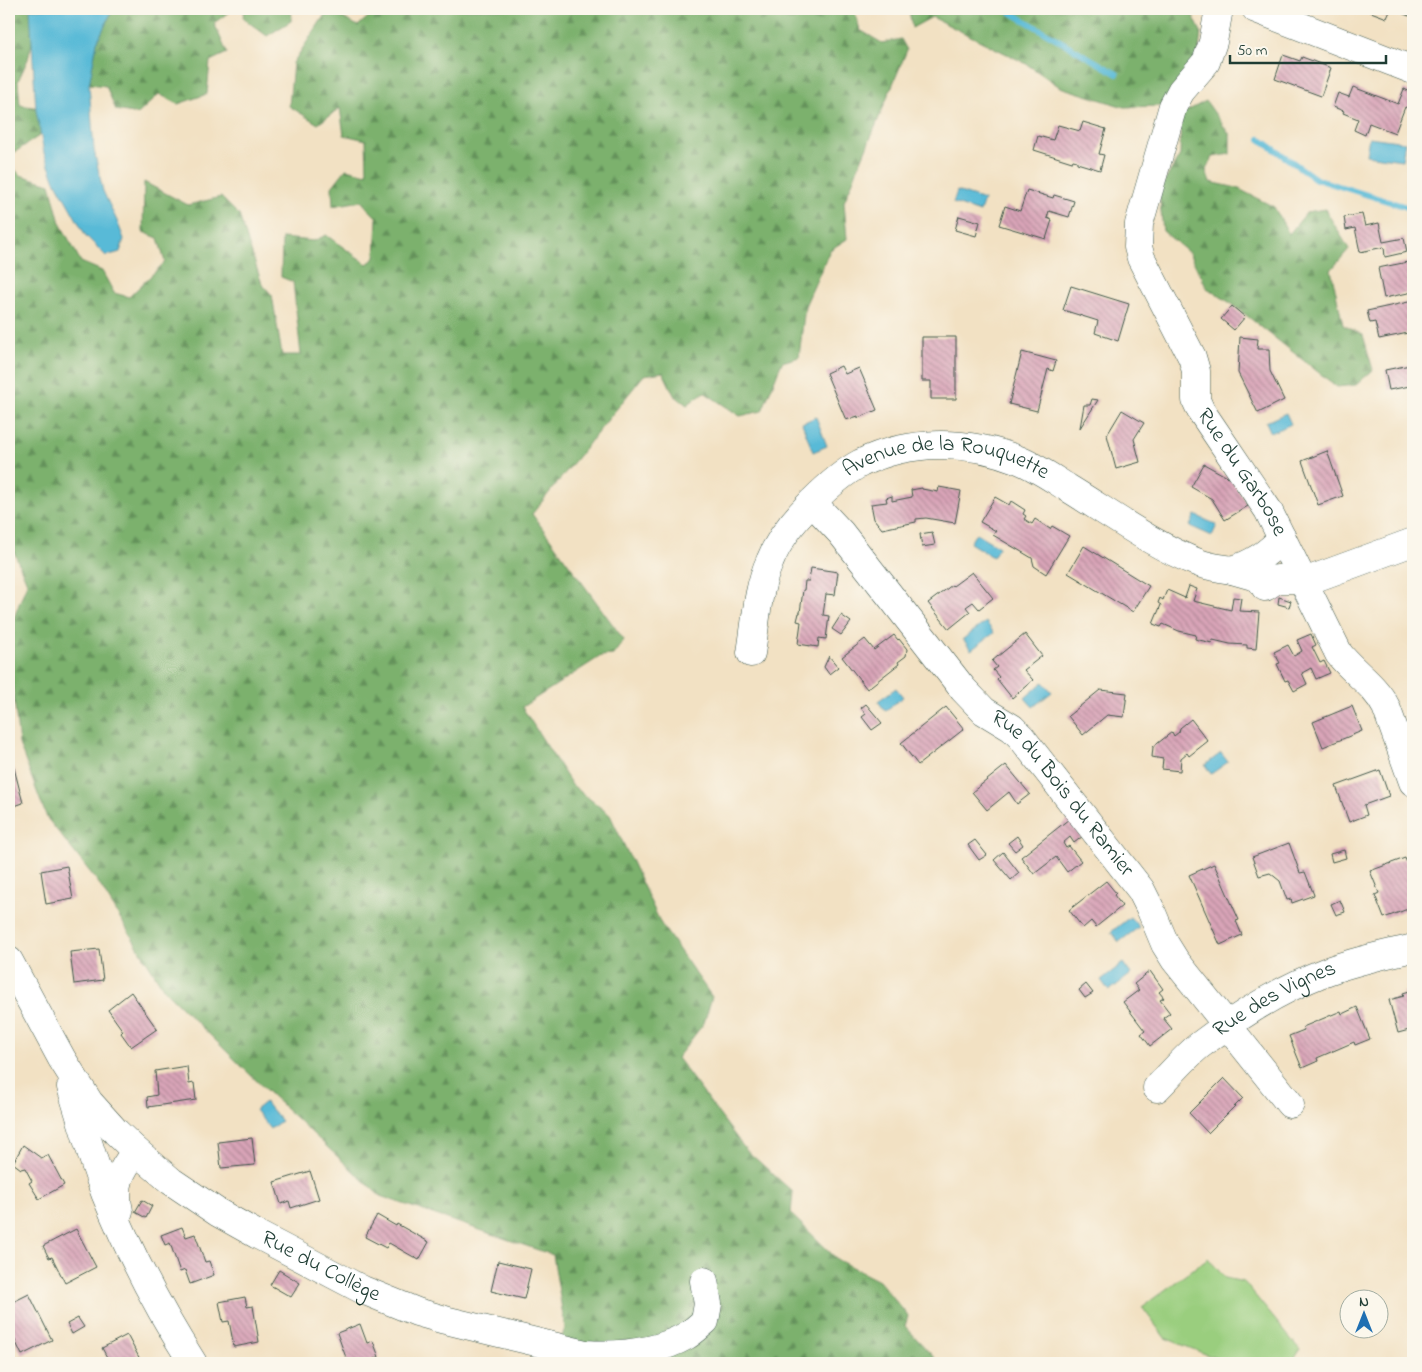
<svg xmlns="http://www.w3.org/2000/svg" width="1422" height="1372" viewBox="0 0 1422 1372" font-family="'Indie Flower',sans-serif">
	<defs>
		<pattern id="forest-firs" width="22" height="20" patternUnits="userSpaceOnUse" patternTransform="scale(1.25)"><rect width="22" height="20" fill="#7bb16d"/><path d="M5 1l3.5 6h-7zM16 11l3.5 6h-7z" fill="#64915a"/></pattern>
		<pattern id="building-back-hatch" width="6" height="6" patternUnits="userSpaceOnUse" patternTransform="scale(1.25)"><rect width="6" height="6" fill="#d9a4b8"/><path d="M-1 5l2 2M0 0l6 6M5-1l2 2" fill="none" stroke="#af8796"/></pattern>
	</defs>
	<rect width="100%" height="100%" fill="#fbf7ec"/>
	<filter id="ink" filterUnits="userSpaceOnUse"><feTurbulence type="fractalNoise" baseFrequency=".02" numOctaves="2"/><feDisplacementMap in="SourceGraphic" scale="10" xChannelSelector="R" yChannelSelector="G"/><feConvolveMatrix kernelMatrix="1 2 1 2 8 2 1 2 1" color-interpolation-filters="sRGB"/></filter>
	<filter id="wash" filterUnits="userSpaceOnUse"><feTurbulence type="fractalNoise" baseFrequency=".0096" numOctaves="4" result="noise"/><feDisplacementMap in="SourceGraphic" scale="20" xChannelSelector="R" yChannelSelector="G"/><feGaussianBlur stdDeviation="1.12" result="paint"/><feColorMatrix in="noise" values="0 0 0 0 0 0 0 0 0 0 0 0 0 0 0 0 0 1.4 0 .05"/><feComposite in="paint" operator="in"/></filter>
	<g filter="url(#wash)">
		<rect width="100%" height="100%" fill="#f2e1c3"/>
		<path fill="#9ace7e" stroke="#5c8659" d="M1208,1258L1225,1278L1244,1282L1300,1350L1292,1363H1228L1165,1338L1142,1307Z"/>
		<path fill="url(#forest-firs)" stroke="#4d7750" d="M9,9H36L32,43L28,59L18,81L20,105L40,108L46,121L39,136L9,156Z
			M113,9H233L214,23L227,53L210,61L207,94L178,104L159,94L138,114L116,110L106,86L89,84L97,42Z
			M244,9H292L291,21L267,36L243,18Z
			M377,9H854L860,30L882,43L901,39L907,50L844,202L847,239L830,250L805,306L799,357L782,362L762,411L740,416L704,392L687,405L674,395L663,372L644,375L532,514L624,640L613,655L601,656L522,707L572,785L610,815L661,924L712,997L704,1023L677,1058L745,1149L793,1192L791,1214L838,1260L879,1281L908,1316L905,1326L939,1363H553L565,1328L553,1255L380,1196L267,1091L165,991L98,882L47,818L19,744L9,652V631L27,583L9,540V163L20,175L50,184L60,223L81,262L102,271L114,293L129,297L165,262L158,238L143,232L144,182L188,205L221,197L239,215L262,284L272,295L282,355H301L293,282L281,277L282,238L314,241L326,235L367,264L375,258L377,218L361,201L333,206L332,187L346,169L367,174L366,140L344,135L340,108L318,124L289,106L293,63L328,10L358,26Z
			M898,9H1190L1201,32L1198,58L1162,106L1124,107L1060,87L1025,63L932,17L912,28L909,10Z
			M1206,101L1230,135V154L1213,157L1206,170L1210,182L1237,188L1274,207L1289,234L1307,212L1325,209L1349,249L1331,270L1343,325L1363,335L1373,370L1356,385L1337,387L1232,304L1207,288L1189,253L1163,231L1159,191L1180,155L1181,114Z"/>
		<path fill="#59bad7" stroke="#3c7c86" d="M30,9H113L97,42L89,85L94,150L103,191L117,221L124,239L120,252L106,256L86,236L55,181L44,153L36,110Z
			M1369,137L1405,142L1402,160L1366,155Z
			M957,191L984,200L980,212L953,203Z
			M1286,413L1291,424L1271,433L1266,422Z
			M816,417L827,446L813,452L802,423Z
			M1195,515L1217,525L1212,536L1190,526Z
			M976,533L999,547L993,557L970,543Z
			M986,622L994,633L971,650L963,639Z
			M1043,682L1052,692L1033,707L1025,698Z
			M896,688L903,697L885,711L878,701Z
			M1221,753L1228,762L1211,774L1205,765Z
			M1130,917L1139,927L1119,942L1111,932Z
			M1123,963L1131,974L1109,991L1101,980Z
			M265,1102L281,1121L270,1129L255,1110Z"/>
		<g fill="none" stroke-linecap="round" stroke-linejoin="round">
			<path stroke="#59bad7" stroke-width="6" d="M1005,9L1117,74
				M1260,139L1316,179L1413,209"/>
		</g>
		<g id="blocks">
			<path fill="url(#building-back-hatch)" d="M1363,9H1391L1387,18Z
				M1391,9H1412L1409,16Z
				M1283,55L1300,61L1302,57L1331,68L1321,96L1275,79Z
				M1353,87L1398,104L1404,89L1413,93V110L1405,107L1395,133L1369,123L1365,135L1354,130L1358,119L1343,113L1344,111L1333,107L1338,93L1349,97Z
				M1083,122L1106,129L1099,154L1104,155L1100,170L1077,163V161L1073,160L1072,162L1034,150L1038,136L1053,140L1058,125L1080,131Z
				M1027,190L1053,198L1054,195L1074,201L1069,217L1049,211L1047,218L1052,220L1046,239L999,225L1005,206L1020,211Z
				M1362,214L1365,226L1379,223L1383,242L1404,238L1407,252L1385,257L1384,247L1360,252L1355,228L1346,230L1344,217Z
				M959,216L980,222L976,236L955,230Z
				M1413,261V292L1384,298L1378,268Z
				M1071,286L1129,304L1118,341L1095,333L1098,321L1063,310Z
				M1413,301V340L1409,341L1408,333L1379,339L1375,322L1370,323L1367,311Z
				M1232,306L1245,317L1234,330L1221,319Z
				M922,337H956V399H931V381H922Z
				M1240,337L1258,339L1257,349H1269L1270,371L1284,400L1258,413L1238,373Z
				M1022,352L1056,361L1053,371L1048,369L1037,411L1009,404Z
				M1413,352V397L1410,386L1389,390L1385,370L1410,365L1408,353Z
				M841,366L845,374L859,368L877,410L858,418V416L846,420L826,373Z
				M1092,399L1098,400L1080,428L1084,405H1090Z
				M1122,410L1144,423L1134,439L1140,462L1116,469L1107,435Z
				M1327,451L1343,496L1318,505L1302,461Z
				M1204,464L1231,479L1248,506L1225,520L1212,499L1191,487Z
				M939,487L961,491L955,523L926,518L916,519V522L882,529L874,519L871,504L887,502L886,498L892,496V501L912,497L911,490L922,488V489L938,492Z
				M995,497L1009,505L1011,501L1025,510L1023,514L1026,516L1024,519L1032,524L1035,519L1050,529L1052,526L1069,536L1046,574L1034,566L1032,558L993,535L996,531L980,522Z
				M932,532L935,545L922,547L920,534Z
				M1084,546L1149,586L1133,612L1068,573Z
				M811,568L838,572L835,595L826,594L823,615L829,616L826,639L819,638L818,647L798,644L801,622L797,621L799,613H800L803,590H804L805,581H809Z
				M972,572L993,598L979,609L973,602L966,607L970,612L949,629L928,603L952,585L953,586Z
				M1189,586L1197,589L1193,601L1231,610L1233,597L1241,598L1239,611L1259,612L1256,649L1247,648V645L1230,644L1213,640L1212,643L1195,639L1196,635L1179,631L1163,624L1161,627L1153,624L1161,605L1158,603L1160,598L1163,600L1167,590L1185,598Z
				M1279,597L1291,601L1289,607L1278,604Z
				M841,615L851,622L841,635L832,629Z
				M1025,634L1042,656L1024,670L1033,680L1012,698L997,679L999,677L993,670L997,667L992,661Z
				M1311,634L1316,645L1312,647L1320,663L1324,661L1330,673L1316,679L1311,668L1302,673L1307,684L1294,691L1288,680L1285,681L1277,664L1280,663L1274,652L1288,645L1294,656L1302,651L1297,640Z
				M894,635L898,640L899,639L907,649L906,656L898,662L899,664L867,689L842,657L865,639L874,650Z
				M829,656L838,667L829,674L824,667Z
				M1100,690L1127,693L1124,717L1107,715L1083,735L1068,716Z
				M866,704L882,723L872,730L862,717L866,714L861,708Z
				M1352,706L1362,731L1323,747L1313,722Z
				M946,707L964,729L918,765L901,743Z
				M1191,719L1208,741L1189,756L1187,753L1181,758L1180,771L1162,769L1163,759L1152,757L1153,747L1172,732L1174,736L1179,732L1180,728Z
				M1006,765L1030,794L1017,804L1009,792L987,810L972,792Z
				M14,768L23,803L9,808V770Z
				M1380,770L1389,796L1364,805L1367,815L1349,822L1336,786Z
				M1069,819L1083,836L1074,843L1070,837L1063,843L1066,848L1069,846L1081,861L1067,872L1056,857L1034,874L1021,857Z
				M1017,836L1023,845L1015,851L1008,843Z
				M975,840L987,855L979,860L968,845Z
				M1289,843L1300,873L1305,872L1314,895L1292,903L1291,899L1287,900L1280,881L1270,873L1259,876L1252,857Z
				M1344,850L1346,858L1332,862L1330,854Z
				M1003,852L1019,873L1011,880L994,860Z
				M1405,858L1413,880V907L1384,918L1375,895L1379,893L1370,871Z
				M1214,864L1239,920L1236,921L1242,935L1220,945L1189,875Z
				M67,866L73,899L46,904L41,871Z
				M1106,881L1116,893L1114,895L1122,906L1096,927L1091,921L1083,928L1069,910Z
				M1340,900L1345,912L1336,915L1331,904Z
				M99,949L103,980L74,984L70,952Z
				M1150,971L1163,989L1159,992L1164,998L1160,1000L1170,1013L1163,1018L1172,1029L1150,1046L1141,1034L1145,1031L1123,1002L1139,990L1134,984Z
				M1086,984L1093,993L1085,998L1079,990Z
				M1413,990V1029L1398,1033L1389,1000L1404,996L1403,993Z
				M131,992L157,1029L131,1047L121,1033L123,1031L108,1010Z
				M1357,1007L1370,1039L1355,1045L1354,1042L1317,1058L1318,1061L1302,1068L1289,1036L1304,1030L1303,1027L1341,1011L1342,1014Z
				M187,1066L189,1084L194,1083L196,1100L148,1107L147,1097L157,1095L155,1071Z
				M1224,1078L1243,1098L1208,1133L1189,1113Z
				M252,1138L255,1165L221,1168L218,1142Z
				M23,1145L41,1158L48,1155L64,1185L39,1199L29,1183L32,1181L25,1168L21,1169L13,1163Z
				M310,1171L319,1199L291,1208L289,1201L281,1204L274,1182Z
				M142,1200L152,1206L146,1218L135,1212Z
				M377,1215L396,1226L397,1224L429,1242L419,1260L389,1243L386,1248L365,1237Z
				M182,1227L186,1237L195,1234L205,1262L209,1261L214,1275L190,1284L185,1270L180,1272L170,1243L165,1245L161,1235Z
				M76,1229L96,1267L65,1283L52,1257L49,1258L43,1246Z
				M498,1261L531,1269L524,1299L491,1291Z
				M279,1270L300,1283L291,1297L270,1285Z
				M29,1294L52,1340L22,1355L9,1328V1304Z
				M245,1297L247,1307L253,1306L259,1342L234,1347L229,1321L223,1322L219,1302Z
				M78,1318L84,1327L72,1334L67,1324Z
				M360,1324L367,1343L373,1341L379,1357L364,1363H348L337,1333Z
				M127,1335L142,1363H110L102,1348Z"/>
		</g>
	</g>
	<g filter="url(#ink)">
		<use href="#blocks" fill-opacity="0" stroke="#3f5649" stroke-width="1"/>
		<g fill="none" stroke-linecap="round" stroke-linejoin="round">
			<defs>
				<g id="minor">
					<path id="s1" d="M1219,9L1213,42L1206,62L1181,91L1173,106L1139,224L1138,247L1141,258L1192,357L1196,371V400L1201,411L1268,510L1339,654C1354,673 1375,685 1386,707L1413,782"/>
					<path d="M1256,9L1413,70"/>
					<path id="s2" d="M812,502L841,533L963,689L984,711L1012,728L1021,737L1141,890L1150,908L1165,944L1175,960L1290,1104"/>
					<path d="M1282,538C1268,554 1252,564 1232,570L1260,578L1265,587L1277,579H1291L1301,577"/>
					<path d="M1304,582L1413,542"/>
					<path id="s3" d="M751,653C756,623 757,589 770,561C779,538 794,520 811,503C826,488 842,473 861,463C910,439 969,440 1019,460C1036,467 1052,478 1068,488C1109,513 1154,546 1199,563C1209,567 1221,568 1232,570"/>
					<path id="s4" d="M9,961L62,1059L89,1102L116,1132L136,1151L171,1181L217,1212L258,1235L363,1290L417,1312L445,1320L586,1354C620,1356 656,1353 686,1336C693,1332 699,1326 705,1321L708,1304L704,1281"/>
					<path d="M71,1087C82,1122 92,1158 105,1193C129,1252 159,1310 193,1363"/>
					<path id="s5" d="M1157,1088C1171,1074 1185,1057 1200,1045C1238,1016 1281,989 1325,972C1354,961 1384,955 1413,948"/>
					<path d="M119,1211C113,1185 120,1171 136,1151"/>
				</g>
			</defs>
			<use href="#minor" stroke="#3f5649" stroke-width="29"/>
			<use href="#minor" stroke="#fff" stroke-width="28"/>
		</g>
	</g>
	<g text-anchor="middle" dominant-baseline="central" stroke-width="4" stroke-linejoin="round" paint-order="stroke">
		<g font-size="22" fill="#1f3d34" stroke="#fbf7ec">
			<text stroke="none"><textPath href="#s1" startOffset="508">Rue du Garbose</textPath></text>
			<text stroke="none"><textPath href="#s3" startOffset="318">Avenue de la Rouquette</textPath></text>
			<text stroke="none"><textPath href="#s2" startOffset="386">Rue du Bois du Ramier</textPath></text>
			<text stroke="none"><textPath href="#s5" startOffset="149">Rue des Vignes</textPath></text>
			<text stroke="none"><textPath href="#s4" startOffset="449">Rue du Collège</textPath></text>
		</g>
	</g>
	<rect width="1422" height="1372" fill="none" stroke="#fbf7ec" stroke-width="30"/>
	<g transform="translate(1364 1314)"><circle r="24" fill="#fbf7ec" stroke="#a3ada2"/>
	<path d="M0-4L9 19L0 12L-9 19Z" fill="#1f6fb2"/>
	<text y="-8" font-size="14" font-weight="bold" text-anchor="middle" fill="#1f3d34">N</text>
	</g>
	<path d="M1230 55v8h156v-8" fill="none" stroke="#1f3d34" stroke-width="2.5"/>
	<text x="1237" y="55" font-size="15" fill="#1f3d34" stroke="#fbf7ec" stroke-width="4" paint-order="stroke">50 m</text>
</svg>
